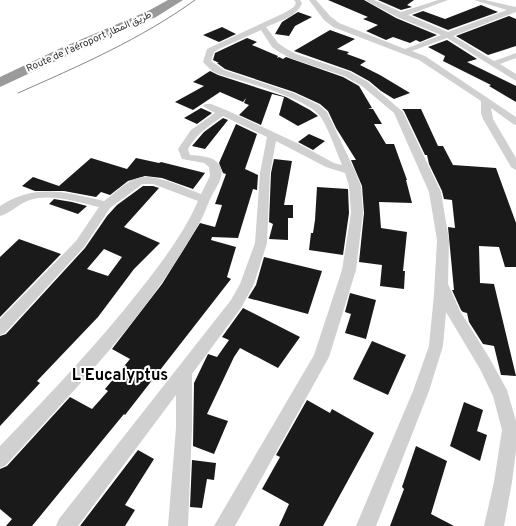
<svg xmlns="http://www.w3.org/2000/svg" width="516" height="526" viewBox="0 0 516 526" font-family="Overpass,Vazirmatn,sans-serif">
	<rect width="100%" height="100%" fill="#fff"/>
	<path fill="#1a1a1a" fill-rule="evenodd" d="M328,0H364L396,18L437,35L420,42L416,40L410,43L393,37L386,40L366,31L378,25L363,19L368,17Z
		M378,0H414L407,5L412,7L401,10Z
		M481,5L498,12L448,30L412,15L423,11L445,19Z
		M298,12L312,17L295,26L289,36L275,34L282,22Z
		M509,16L516,19V46L488,55L456,36Z
		M222,27L236,34L219,42L203,35Z
		M330,30L355,39L337,49L349,52L347,54L366,61L360,65L380,75L410,93L394,99L381,91L369,81L351,71L294,51Z
		M247,38L257,42L252,45L278,56L277,58L279,57L283,59L286,57L343,77L359,86L372,108L368,109H373L382,124H374L386,144H394L407,180H406L412,203L379,202L381,228L407,232L403,271H405L404,289L380,286L382,265L359,262L364,213L362,186L351,160H356L336,128L328,111L320,104L294,92L225,69L217,63H219L213,60L215,53Z
		M447,40L477,59L467,62L516,86V102L489,86L491,85L443,61L445,56L428,47Z
		M210,71L218,75L286,97L310,110L318,116L298,126L279,115L284,97L272,94L261,125L239,115L249,105L244,103L246,98L243,102L220,92L193,110L175,102L204,86L193,82Z
		M201,108L212,113L197,124L184,118Z
		M402,109H421L438,146H443L453,165L496,168L516,223V267H505L499,247L479,246L480,283L494,284L516,376L501,375L494,346L483,344L469,322L467,313L463,312L461,310L452,290H454L448,227L455,228L452,200L444,199L442,191L429,164L427,155H425L404,111Z
		M223,118L228,120L205,149L192,146L204,132Z
		M236,124L257,134L245,169L258,175L257,190L253,189L238,238L212,237L211,240L236,247L227,277L231,279L125,415L124,414L32,526H6L12,519L0,509V469L7,466L70,397L92,409L108,391L105,389L130,359L112,349L162,284L200,223L215,227L222,205L215,204L226,174L223,173L219,163Z
		M309,134L325,141L313,150L298,142Z
		M91,158L127,169L136,158L159,163L161,162L205,173L193,189L162,178L145,176L128,181L110,195L101,192L96,197L64,191H35L22,186L33,177L59,186Z
		M274,159L292,161L284,205H293V218H288V240L269,239L273,224L269,222L271,173Z
		M143,186H153L159,188L124,227L160,243L134,269L98,317L37,381L40,383L0,426V336L6,334L85,248L107,216L117,205ZM104,249L122,257L108,276L87,269Z
		M317,187L348,189L349,213L343,255L309,250L311,233H313L315,220Z
		M54,199L72,202L87,206L78,214L49,204Z
		M19,239L61,254L0,317V257Z
		M264,257L322,271L308,314L248,298L256,285Z
		M350,293L376,300L366,339L345,333L351,314L345,312Z
		M243,308L300,337L278,368L240,348L234,357L207,414L228,421L214,454L193,446L194,383L208,354L217,357L229,340L222,337Z
		M372,341L406,355L388,395L353,379Z
		M307,400L330,413L332,409L374,433L323,526H279L289,504L262,489L280,457L276,455Z
		M464,402L483,410L477,431L487,435L480,461L450,446Z
		M416,446L447,461L431,514L454,526H390L404,489L402,487Z
		M138,450L154,459L125,505L135,510L125,526H80Z
		M192,460L216,463L214,480L207,479L202,508L190,507Z"/>
	<g fill="none" stroke-linecap="round" stroke-linejoin="round">
		<path fill="#d0d0d0" fill-rule="evenodd" d="M294,0H300L302,3C297,17 279,21 266,27L278,43L285,48L296,54L350,72L368,82L403,112L441,192L449,240L448,284L460,311L490,359L507,390L516,421V450L512,482L504,526H484L494,482L502,430L493,396L480,369L446,312L443,346L429,391L376,526H356L413,391L429,346L434,294L437,240L429,192L394,113L362,86L344,76L290,58L279,52L272,47L261,30L219,49L214,52L211,61L224,70L293,93L319,105L327,112L355,171L361,186L363,213L356,270L329,357L235,526H214L314,355L342,270L351,213L349,186L345,173L326,167L276,141L270,173L267,243L254,284L241,308L192,374V428L188,526H168L176,428V395L78,526H56L59,519L231,300L240,284L255,243L260,173L267,137L223,116C209,126 196,134 188,149L190,155C201,156 218,156 221,169C224,178 215,189 211,197C208,203 206,210 203,216C153,310 77,387 6,465L0,468V446C48,396 97,345 140,290C162,262 184,233 198,201L153,184H142L136,189L110,208L84,247L5,333L0,335V319L76,241L99,207C78,202 48,192 27,201C18,205 10,213 0,216V206C35,183 66,192 104,201C114,194 126,181 138,178C156,173 184,188 201,194L210,176L209,167L204,163L182,159L178,149L191,130L215,113L203,106L205,104H211L226,110L299,144L334,163L342,165C338,155 326,122 319,115C304,97 242,81 218,74L212,71L203,62L207,49L284,13L294,7L296,3Z
			M309,0H316L330,16L339,23L405,49L441,35L397,17L365,0H374L401,12L438,0H448L408,15L448,32L507,10L474,0H485L516,7V12L453,36L494,61L516,53V58L500,64L516,74V81L447,38L412,51L425,56L516,117V125L513,124L491,108L493,119L516,158V170L511,167L483,119L481,113V101L419,60L333,27L324,20Z"/>
		<path fill="#9a9a9a" fill-rule="evenodd" d="M168,0H183L156,17L71,54L0,87V77L61,48L148,11Z"/>
		<path stroke="#888" stroke-width="1" d="M18,93C79,66 141,39 195,0"/>
	</g>
	<g text-anchor="middle" dominant-baseline="central" stroke-width="4" stroke-linejoin="round" paint-order="stroke">
		<g font-size="10" fill="#333" stroke="#fff">
			<text transform="translate(89 42) rotate(-24)">Route de l'aéroport طريق المطار</text>
		</g>
		<g font-size="16" font-weight="bold" fill="#000" stroke="#fff">
			<text x="120" y="376">L'Eucalyptus</text>
		</g>
	</g>
</svg>
